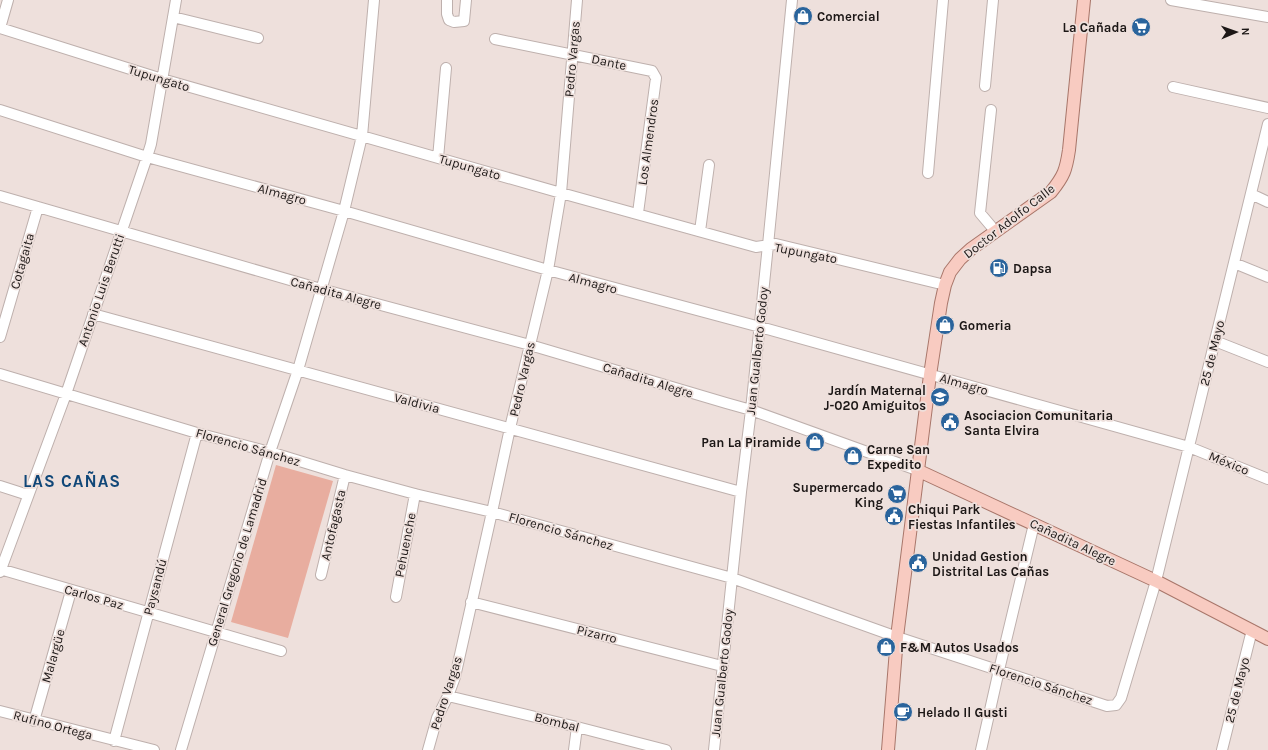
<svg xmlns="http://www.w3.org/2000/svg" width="1268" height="750" viewBox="0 0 1268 750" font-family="Karla,sans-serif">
	<rect width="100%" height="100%" fill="#eee0dc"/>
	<path fill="#e8ad9f" d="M276,465L333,481L288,638L231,622Z"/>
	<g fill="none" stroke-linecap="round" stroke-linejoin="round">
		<defs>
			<path id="minor" d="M447,0V14L449,20L454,22L464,21L466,0
				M1171,0L1268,17
				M173,17L258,38
				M0,28L162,79L561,193L756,247L776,244L945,285
				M0,28L8,0
				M495,39L652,71L656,78L638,213
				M985,86L993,0
				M1173,87L1268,108
				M0,110L147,157L344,211L548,270L760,327L1189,447L1268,479
				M991,110L980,213L996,232
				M438,158L446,68
				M928,173L943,0
				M1251,194L1268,202
				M0,196L321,289L530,345L726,403L751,410L917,470
				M700,231L709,165
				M1234,263L1268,277
				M93,314L741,492
				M0,337L38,207
				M1215,341L1268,362
				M0,374L197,433L270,452L345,475L415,494L492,512L732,578L897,637L1107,706L1116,705L1121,698L1156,581L1268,124
				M0,486L28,495
				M0,569L281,651
				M0,572L66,394L147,157L151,144L176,0
				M321,575L345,475
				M396,597L415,494
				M471,602L722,666
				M448,696L577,727L666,750
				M0,711L154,750
				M34,721L71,591
				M114,741L197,433
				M181,750L270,452L298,370L344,211L362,136L374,0
				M428,750L437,718L448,696L455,677L492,512L510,428L548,270L561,193L577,0
				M574,750L577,727
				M714,750L741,492L751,410L768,245L792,0
				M981,750L999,670L1034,524
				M1222,750L1252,630"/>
			<path id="major" d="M917,470L1156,581L1268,639
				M888,750L897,637L930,375L941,303L945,285L950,272L960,259L971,249L1051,192C1064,176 1066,170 1069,150L1084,0"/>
		</defs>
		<use href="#minor" stroke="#beb0ad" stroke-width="12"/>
		<use href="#major" stroke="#a8766a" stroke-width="14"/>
		<use href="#minor" stroke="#fff" stroke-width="10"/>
		<use href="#major" stroke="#f8cbc1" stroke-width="12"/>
	</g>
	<defs>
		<symbol id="shop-disc" viewBox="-11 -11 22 22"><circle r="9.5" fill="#2a649c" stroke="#eee0dc"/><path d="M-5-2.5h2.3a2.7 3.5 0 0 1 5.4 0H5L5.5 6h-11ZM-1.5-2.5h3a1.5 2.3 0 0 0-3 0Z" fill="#fff"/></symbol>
		<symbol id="supermarket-disc" viewBox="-11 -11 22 22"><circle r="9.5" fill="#2a649c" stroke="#eee0dc"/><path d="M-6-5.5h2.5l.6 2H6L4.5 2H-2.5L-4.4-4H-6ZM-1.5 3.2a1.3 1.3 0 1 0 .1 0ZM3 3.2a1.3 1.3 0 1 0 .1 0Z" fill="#fff"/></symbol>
		<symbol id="fuel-disc" viewBox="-11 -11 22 22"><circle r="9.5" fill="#2a649c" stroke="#eee0dc"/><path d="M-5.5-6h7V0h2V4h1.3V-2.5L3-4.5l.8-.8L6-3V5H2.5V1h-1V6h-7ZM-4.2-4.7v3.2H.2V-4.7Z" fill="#fff"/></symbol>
		<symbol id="school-disc" viewBox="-11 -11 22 22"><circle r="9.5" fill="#2a649c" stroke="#eee0dc"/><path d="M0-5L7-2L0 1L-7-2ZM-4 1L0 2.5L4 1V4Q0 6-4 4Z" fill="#fff"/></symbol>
		<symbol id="civic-disc" viewBox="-11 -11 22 22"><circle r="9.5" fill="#2a649c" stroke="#eee0dc"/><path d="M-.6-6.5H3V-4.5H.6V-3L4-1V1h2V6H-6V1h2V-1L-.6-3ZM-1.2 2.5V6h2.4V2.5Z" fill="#fff"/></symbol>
		<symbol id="cafe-disc" viewBox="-11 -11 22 22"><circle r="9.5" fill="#2a649c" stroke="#eee0dc"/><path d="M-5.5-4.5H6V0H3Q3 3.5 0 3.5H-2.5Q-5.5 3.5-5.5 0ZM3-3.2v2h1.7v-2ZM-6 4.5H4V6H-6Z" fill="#fff"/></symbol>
	</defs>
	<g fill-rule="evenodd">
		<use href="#shop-disc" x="792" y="5" width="22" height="22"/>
		<use href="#supermarket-disc" x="1130" y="16" width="22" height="22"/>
		<use href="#fuel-disc" x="988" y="257" width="22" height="22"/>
		<use href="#shop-disc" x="934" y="314" width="22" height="22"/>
		<use href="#school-disc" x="929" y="386" width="22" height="22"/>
		<use href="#civic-disc" x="939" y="411" width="22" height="22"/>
		<use href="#shop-disc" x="804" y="431" width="22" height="22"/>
		<use href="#shop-disc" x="842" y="445" width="22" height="22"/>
		<use href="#supermarket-disc" x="886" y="483" width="22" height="22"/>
		<use href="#civic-disc" x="883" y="505" width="22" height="22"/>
		<use href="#civic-disc" x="907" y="552" width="22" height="22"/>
		<use href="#shop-disc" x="875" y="636" width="22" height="22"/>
		<use href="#cafe-disc" x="892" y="701" width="22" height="22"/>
	</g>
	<g text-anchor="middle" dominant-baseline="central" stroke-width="3.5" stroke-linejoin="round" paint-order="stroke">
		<g font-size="13" font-weight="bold" fill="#1c1716" stroke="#eee0dc" text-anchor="start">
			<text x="817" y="16">Comercial</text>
			<text x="1127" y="27" text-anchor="end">La Cañada</text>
			<text x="1013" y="268">Dapsa</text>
			<text x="959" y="325">Gomeria</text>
			<text x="926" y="390" text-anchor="end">Jardín Maternal<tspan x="926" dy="15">J-020 Amiguitos</tspan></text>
			<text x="964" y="415">Asociacion Comunitaria<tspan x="964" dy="15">Santa Elvira</tspan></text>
			<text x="801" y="442" text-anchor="end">Pan La Piramide</text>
			<text x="867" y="449">Carne San<tspan x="867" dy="15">Expedito</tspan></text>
			<text x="883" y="487" text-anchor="end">Supermercado<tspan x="883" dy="15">King</tspan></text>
			<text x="908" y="509">Chiqui Park<tspan x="908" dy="15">Fiestas Infantiles</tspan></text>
			<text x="932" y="556">Unidad Gestion<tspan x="932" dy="15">Distrital Las Cañas</tspan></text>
			<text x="900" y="647">F&amp;M Autos Usados</text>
			<text x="917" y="712">Helado Il Gusti</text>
		</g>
		<g font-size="13" fill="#1c1716" stroke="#eee0dc">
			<text transform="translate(572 59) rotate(-85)">Pedro Vargas</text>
			<text transform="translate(609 62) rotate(12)">Dante</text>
			<text transform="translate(159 78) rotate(17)">Tupungato</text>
			<text transform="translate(648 142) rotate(-82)">Los Almendros</text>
			<text transform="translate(470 167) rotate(16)">Tupungato</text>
			<text transform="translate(282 194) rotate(15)">Almagro</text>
			<text transform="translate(1009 221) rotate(-38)">Doctor Adolfo Calle</text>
			<text transform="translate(806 253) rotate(11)">Tupungato</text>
			<text transform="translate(22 261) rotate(-74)">Cotagaita</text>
			<text transform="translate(593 283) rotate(15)">Almagro</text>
			<text transform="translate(101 290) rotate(-71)">Antonio Luis Berutti</text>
			<text transform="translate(336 293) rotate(15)">Cañadita Alegre</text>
			<text transform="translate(757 351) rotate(-84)">Juan Gualberto Godoy</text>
			<text transform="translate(1212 353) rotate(-76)">25 de Mayo</text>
			<text transform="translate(522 379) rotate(-77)">Pedro Vargas</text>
			<text transform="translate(648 380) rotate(17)">Cañadita Alegre</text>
			<text transform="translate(964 384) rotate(16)">Almagro</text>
			<text transform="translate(417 403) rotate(15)">Valdivia</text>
			<text transform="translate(248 447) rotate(16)">Florencio Sánchez</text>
			<text transform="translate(1229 463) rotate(22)">México</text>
			<text transform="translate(333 525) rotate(-77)">Antofagasta</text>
			<text transform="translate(561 531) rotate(16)">Florencio Sánchez</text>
			<text transform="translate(1073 542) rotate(25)">Cañadita Alegre</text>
			<text transform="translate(405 545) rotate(-79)">Pehuenche</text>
			<text transform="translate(237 562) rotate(-73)">General Gregorio de Lamadrid</text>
			<text transform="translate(155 587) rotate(-75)">Paysandú</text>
			<text transform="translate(94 597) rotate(16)">Carlos Paz</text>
			<text transform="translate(597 634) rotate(14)">Pizarro</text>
			<text transform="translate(53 656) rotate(-74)">Malargüe</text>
			<text transform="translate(722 673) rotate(-84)">Juan Gualberto Godoy</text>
			<text transform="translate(1041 684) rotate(18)">Florencio Sánchez</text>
			<text transform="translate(1237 690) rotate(-76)">25 de Mayo</text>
			<text transform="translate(446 693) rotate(-72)">Pedro Vargas</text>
			<text transform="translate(557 722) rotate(14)">Bombal</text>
			<text transform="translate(53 725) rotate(15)">Rufino Ortega</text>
		</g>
		<g font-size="17" font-weight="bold" letter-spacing="1" fill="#104778" stroke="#eee0dc">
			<text x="72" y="481">LAS CAÑAS</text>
		</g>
	</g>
	<g transform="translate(1236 32) rotate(88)" stroke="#eee0dc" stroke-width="3" paint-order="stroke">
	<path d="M0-3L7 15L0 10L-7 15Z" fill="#1c1716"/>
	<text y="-6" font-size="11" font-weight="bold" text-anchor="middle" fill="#1c1716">N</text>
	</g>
</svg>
